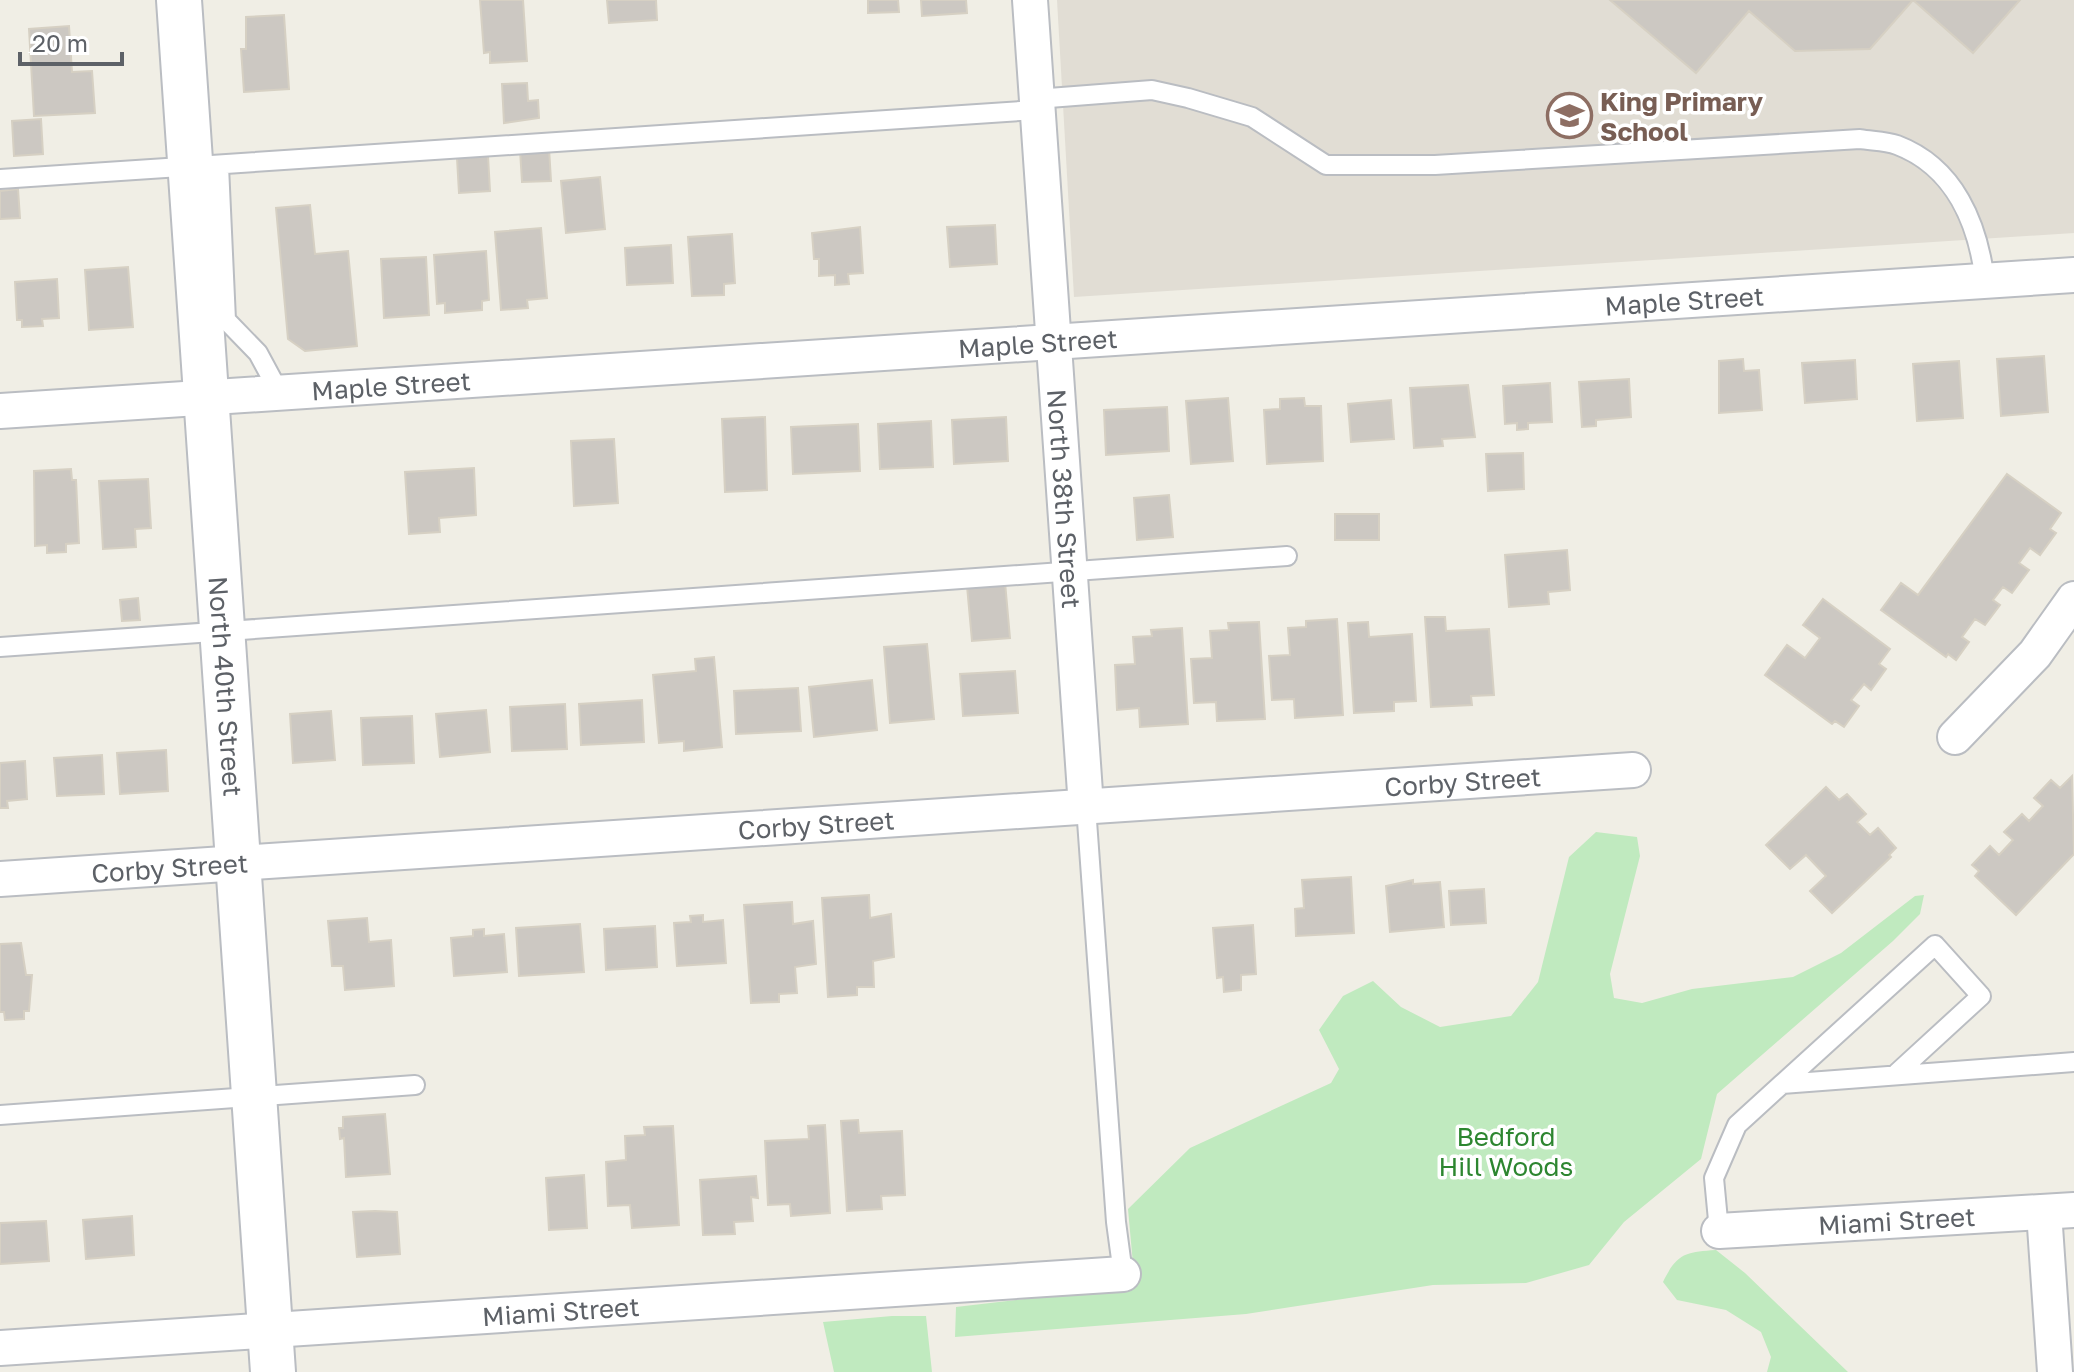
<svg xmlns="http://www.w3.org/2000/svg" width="2074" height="1372" viewBox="0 0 2074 1372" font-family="'Golos Text',sans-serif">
	<rect width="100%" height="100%" fill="#f0eee5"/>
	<path fill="#e1ddd4" d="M1057,0H2074V233L1074,297Z"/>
	<path fill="#c0eabf" d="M1596,832L1637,837L1640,856L1610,974L1614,998L1642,1003L1692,989L1793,977L1841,953L1915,896L1924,895L1920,914L1893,941L1717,1094L1701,1159L1624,1222L1589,1265L1526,1283L1433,1285L1246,1314L955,1337L956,1307L1135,1286L1128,1209L1190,1148L1331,1083L1339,1069L1319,1030L1343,996L1373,981L1401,1007L1440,1027L1511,1016L1538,982L1569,857Z
		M1716,1250L1745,1273L1848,1372H1767L1771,1357L1761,1332L1726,1310L1677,1300L1663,1282C1677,1253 1686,1252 1716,1250Z
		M892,1316H926L932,1372H834L823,1322Z"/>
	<path fill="#ccc8c2" stroke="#d6d0c3" stroke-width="2" d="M480,0H523L527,61L490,63V52L484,53Z
		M607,0H656L657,20L609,23Z
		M868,0H898L899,12L868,13Z
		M921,0H966L967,13L922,16Z
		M1610,0H2020L1973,53L1913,0L1870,49L1795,51L1749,11L1696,73Z
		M284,15L289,89L244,92L241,49H246V17Z
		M69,26L72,72L92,71L95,113L34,116L29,29Z
		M527,83L528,101L538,100L539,118L504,123L502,84Z
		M41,119L43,154L14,156L12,121Z
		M549,148L551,181L522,182L520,150Z
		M488,156L490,191L459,193L457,158Z
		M600,177L605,229L566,233L561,181Z
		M18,189L20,218L0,219V191Z
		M310,205L315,254L348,251L357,346L305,351L288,339L276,208Z
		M995,225L997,264L950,267L947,227Z
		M860,227L863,273L848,274L849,284L835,285V275L819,276V259H814L812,233Z
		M541,228L547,298L527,300L528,308L501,310L495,232Z
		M732,234L735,283L724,284V295L692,296L688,237Z
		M671,245L673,283L627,285L625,248Z
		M486,251L489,300L482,301V310L445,313V303L437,304L434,255Z
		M426,257L429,315L384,318L381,259Z
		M128,267L133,327L89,330L85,270Z
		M57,279L59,318L42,319L43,326L22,327V320H17L15,282Z
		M2044,356L2048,412L2001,416L1997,359Z
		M1743,359L1744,371L1759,370L1762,410L1719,413V361Z
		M1855,360L1857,399L1805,403L1802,363Z
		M1959,361L1963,418L1917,421L1913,364Z
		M1629,379L1631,417L1596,420V426L1582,427L1579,382Z
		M1550,383L1552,422L1528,423V429L1517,430V423L1505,424L1503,386Z
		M1468,385L1475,437L1442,439L1443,446L1414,448L1410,388Z
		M1228,398L1233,461L1191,464L1186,401Z
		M1304,398L1305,406H1321L1323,461L1267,464L1264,410L1280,409V399Z
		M1391,400L1394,439L1351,442L1348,404Z
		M1167,407L1169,451L1106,455L1104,410Z
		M765,417L767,490L725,492L722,419Z
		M1006,417L1008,461L954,464L952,420Z
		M931,421L933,467L880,469L878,424Z
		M858,424L860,471L793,474L791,427Z
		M614,439L618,503L574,506L571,441Z
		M1523,453L1524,489L1488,491L1486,454Z
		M474,468L476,515L439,518L440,532L409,534L405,472Z
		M71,469L72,480H76L79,543L66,544V552L47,553V545L35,546L34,471Z
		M2007,474L2061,513L2050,529L2056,533L2040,555L2030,548L2019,563L2029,570L2012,593L2003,587L1993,600L2000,605L1985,625L1975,619L1962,637L1969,642L1956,660L1948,654L1946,657L1881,610L1901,583L1918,595Z
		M148,479L151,528L135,529L136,547L103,549L99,481Z
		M1169,495L1173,537L1137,540L1134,498Z
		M1335,514H1379V540H1335Z
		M1567,550L1570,590L1548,592L1549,604L1509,607L1505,555Z
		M1005,582L1010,638L972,641L967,586Z
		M138,598L140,620L122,621L120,600Z
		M1823,599L1890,649L1879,664L1886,669L1871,690L1864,684L1851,700L1859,706L1844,727L1835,721L1832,724L1765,675L1787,645L1805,658L1820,638L1803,625Z
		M1425,617H1445L1446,631L1489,629L1494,695L1471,696L1472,705L1431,707Z
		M1337,619L1343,715L1295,718L1294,699L1272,700L1269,656L1290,655L1288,628L1306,627V621Z
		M1259,622L1265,719L1217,721L1216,702L1194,703L1191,659L1212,658L1210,631L1229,630L1228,623Z
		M1368,622L1369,637L1412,634L1416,701L1394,702V711L1354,713L1348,623Z
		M1182,628L1188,724L1140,727L1139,708L1117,710L1115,665L1135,664L1133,637L1152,636L1151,630Z
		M927,644L934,719L890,723L884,647Z
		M714,657L722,747L684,751V741L659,743L653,675L696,671L695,659Z
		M1015,671L1018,713L963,716L960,674Z
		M872,680L877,730L814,737L809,687Z
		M798,688L801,731L736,734L734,691Z
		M642,700L644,742L581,745L579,704Z
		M565,704L567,749L512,751L510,707Z
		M486,710L490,752L440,757L436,714Z
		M331,711L335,760L293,763L290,714Z
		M412,716L414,763L363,765L361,718Z
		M166,750L168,791L120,794L117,753Z
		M102,755L104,794L57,796L54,758Z
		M25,761L27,799L7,801L8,808H0V763Z
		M2072,776L2074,854L2016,915L1975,876L1979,871L1972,865L1990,846L1999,855L2013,840L2004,832L2022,814L2029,821L2043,806L2034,798L2051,780L2060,788Z
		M1826,787L1839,800L1847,794L1866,814L1857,822L1870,835L1878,828L1896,848L1889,855L1891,857L1832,913L1810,891L1826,876L1806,855L1790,869L1766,845Z
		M1351,877L1354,933L1296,936L1295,909L1304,908L1302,880Z
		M1413,880V884L1440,882L1444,927L1390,932L1386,886Z
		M1484,889L1486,923L1451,925L1449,891Z
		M869,895L870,918L891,914L894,957L873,961L874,987H857V995L828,997L822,898Z
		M792,902L793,924L813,921L816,964L795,967L797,993L779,994V1002L751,1003L744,905Z
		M703,915V922L723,920L726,963L677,966L674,923L691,922L690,916Z
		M367,918L369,942L391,940L394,986L345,990L343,966H332L328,921Z
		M580,924L584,972L519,976L516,928Z
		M1253,925L1256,974L1241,975V990L1224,992L1223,977L1217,978L1213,928Z
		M655,926L657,967L606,970L604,929Z
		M484,929V936L504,934L507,972L454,976L451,938L473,936V930Z
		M21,943L26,975H32L29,1011H24V1019L5,1020L4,1012H0V944Z
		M385,1114L390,1174L346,1177L344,1138L340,1139L339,1128H343V1117Z
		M858,1120L859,1133L902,1131L905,1195L881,1196L882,1209L847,1211L841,1121Z
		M825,1125L830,1213L791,1216L790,1204L768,1205L765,1141L809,1139L808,1126Z
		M673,1126L679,1225L632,1228L630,1205L608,1206L606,1162L626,1160L625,1136L645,1135L644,1127Z
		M584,1175L587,1228L549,1230L546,1178Z
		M756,1176L758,1198L751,1197L753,1221L734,1222L735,1234L703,1235L700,1180Z
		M375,1211L397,1212L400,1254L357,1257L353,1212Z
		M132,1216L134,1255L86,1259L83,1220Z
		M46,1221L49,1261L0,1264V1223Z"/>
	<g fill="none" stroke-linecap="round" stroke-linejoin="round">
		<defs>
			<path id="service" d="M1036,99L1152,90L1188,98L1252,117L1326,165H1435L1860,139C1871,141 1886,141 1897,145C1955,167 1978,224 1985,281
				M219,166L226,320L258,353L279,392
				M0,179L1036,110
				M0,647L1287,556
				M1086,807L1116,1222L1123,1274
				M1782,1084L1935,945L1981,996L1897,1073
				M0,1115L415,1085
				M1719,1231L1714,1178L1737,1125L1782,1084L2074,1062"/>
			<g id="minor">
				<path id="s1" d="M1030,0L1086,807"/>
				<path id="s2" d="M0,411L2074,275"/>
				<path d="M1955,737L2035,654L2074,599"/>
				<path id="s3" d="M0,879L1633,770"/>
				<path d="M2044,1212L2055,1372"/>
				<path id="s4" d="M1719,1231L2074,1210"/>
				<path id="s5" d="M0,1348L1123,1274"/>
			</g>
			<g id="tertiary">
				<path id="s6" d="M179,0L273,1372"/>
			</g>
		</defs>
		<use href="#service" stroke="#babdc2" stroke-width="22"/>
		<use href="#minor" stroke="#babdc2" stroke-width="38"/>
		<use href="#tertiary" stroke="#babdc2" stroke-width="48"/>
		<use href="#service" stroke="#fff" stroke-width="18"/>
		<use href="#minor" stroke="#fff" stroke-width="34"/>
		<use href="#tertiary" stroke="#fff" stroke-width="44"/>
	</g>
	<defs>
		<symbol id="school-ring" viewBox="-11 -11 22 22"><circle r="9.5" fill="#fff" stroke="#8d6e63" stroke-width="1.5"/><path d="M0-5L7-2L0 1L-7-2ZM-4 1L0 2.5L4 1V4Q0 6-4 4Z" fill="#8d6e63"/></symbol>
	</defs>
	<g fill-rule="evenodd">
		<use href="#school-ring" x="1544" y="90" width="51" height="51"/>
	</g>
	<g text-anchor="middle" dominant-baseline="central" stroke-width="7" stroke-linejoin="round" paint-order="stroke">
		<g font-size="26" font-weight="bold" fill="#785e54" stroke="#fff" text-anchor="start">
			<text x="1600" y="101">King Primary<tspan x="1600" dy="30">School</tspan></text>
		</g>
		<g font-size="26" fill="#5d6167" stroke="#fff">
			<text stroke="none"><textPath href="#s2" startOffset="1688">Maple Street</textPath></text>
			<text stroke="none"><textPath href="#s2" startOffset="1040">Maple Street</textPath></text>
			<text stroke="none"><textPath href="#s2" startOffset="392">Maple Street</textPath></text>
			<text stroke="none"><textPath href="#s1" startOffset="500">North 38th Street</textPath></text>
			<text stroke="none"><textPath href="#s6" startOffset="688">North 40th Street</textPath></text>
			<text stroke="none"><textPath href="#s3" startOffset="1466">Corby Street</textPath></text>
			<text stroke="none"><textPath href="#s3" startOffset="818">Corby Street</textPath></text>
			<text stroke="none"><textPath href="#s3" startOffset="170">Corby Street</textPath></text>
			<text stroke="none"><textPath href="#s4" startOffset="178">Miami Street</textPath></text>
			<text stroke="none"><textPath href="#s5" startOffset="562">Miami Street</textPath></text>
		</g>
		<g font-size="26" fill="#2d8630" stroke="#fff">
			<text x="1506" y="1136">Bedford<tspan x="1506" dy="30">Hill Woods</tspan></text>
		</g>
	</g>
	<path d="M20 52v12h102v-12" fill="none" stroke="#5d6167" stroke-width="4"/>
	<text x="32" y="52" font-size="24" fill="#5d6167" stroke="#ffffff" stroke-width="6" paint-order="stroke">20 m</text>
</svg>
